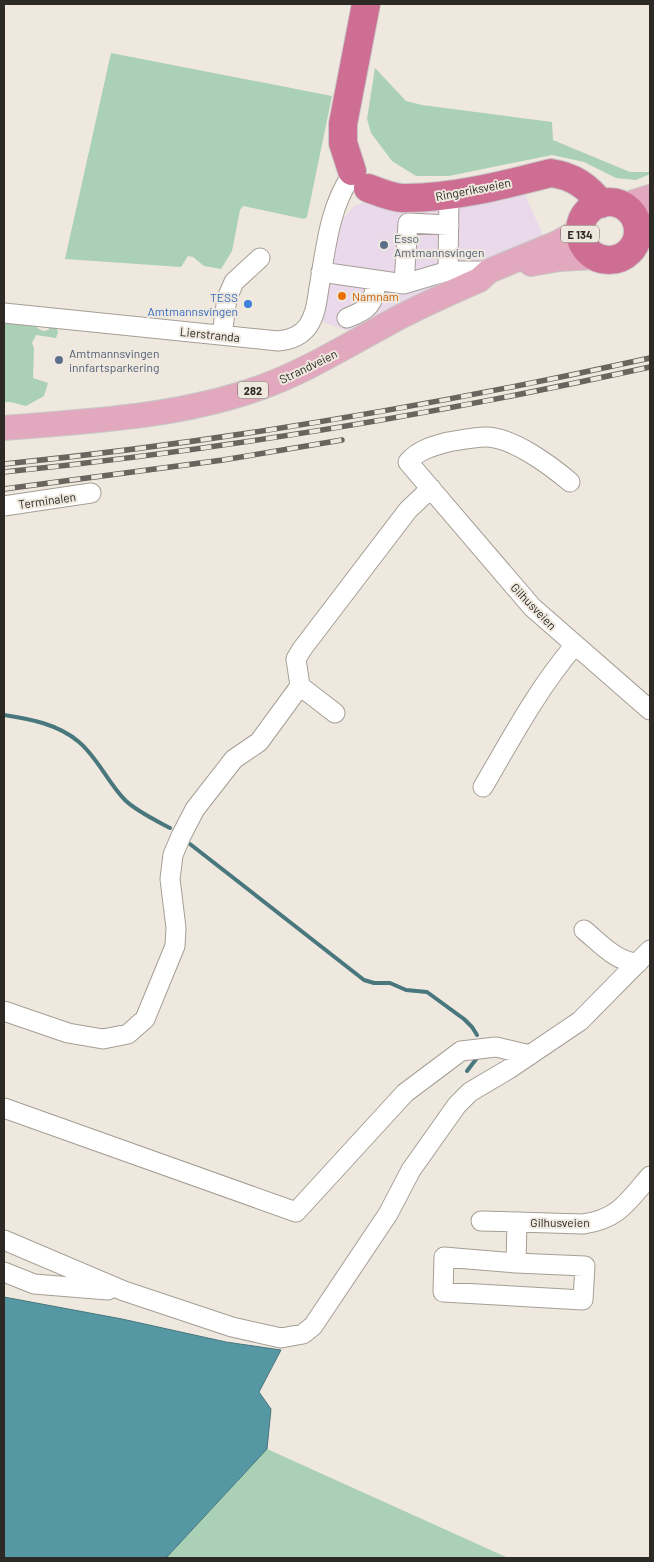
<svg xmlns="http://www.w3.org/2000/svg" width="654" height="1562" viewBox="0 0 654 1562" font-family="Barlow,sans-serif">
	<rect width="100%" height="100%" fill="#efe8de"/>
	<path fill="#e9d9eb" d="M523,190L544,238L352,332L322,322L332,249L337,231L344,218L354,206L370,200Z"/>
	<path fill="#aad0b6" d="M111,53L332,96L307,217L304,219L243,206L240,210L232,251L221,269L204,266L193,257L188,256L181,267L65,259Z
		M375,68L406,101L422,105L552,122L553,140L630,172H650V174L636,180L616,178L584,162L552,155L449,176H416L392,161L371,133L367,119Z
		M4,321L36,324L37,328L43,331L49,330L48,325L56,327L58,332L56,338L36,335L32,343L34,348L33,378L48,383L44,396L26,406L10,402H4Z
		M267,1449L506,1557L505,1558H166Z"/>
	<path fill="#5598a3" stroke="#49777e" d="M4,1297L122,1319L226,1342L281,1350L259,1392L271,1409L267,1449L166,1558H4Z"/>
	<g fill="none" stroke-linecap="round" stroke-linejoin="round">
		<path stroke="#49777e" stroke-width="4" d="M4,715C30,719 58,724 79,742C98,758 108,783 125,800C136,811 157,821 170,828
			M190,844L364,980L374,983H390L406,990L427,992L464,1019L472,1027L477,1035
			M467,1071L477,1058"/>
		<defs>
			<path id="minor" d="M448,271L449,195
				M321,272L404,284L408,223L449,225
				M404,284L448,271H489
				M4,313L278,341C290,340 301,336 308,326C317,313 317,297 320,282C326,246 330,207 351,176
				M347,318C372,308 372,305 377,280
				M222,335L227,298L234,282L260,258
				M570,482C550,465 512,437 486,437C474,437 460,440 448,442C433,446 418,450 408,462L532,607L650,710
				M4,506L91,493
				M335,713L300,686L296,659L302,649L408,510L431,488
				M483,787C511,739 538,688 575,645
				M584,930C600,943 616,962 638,963
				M4,1011L68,1033L103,1039L128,1034L145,1019L175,946L176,928L170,879L173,855L181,836L195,809L234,759L259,742L300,686
				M4,1108L296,1212L405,1093L461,1051L496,1047L530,1055
				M481,1221L583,1224C619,1219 628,1201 650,1176
				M4,1240L124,1291L232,1327L281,1338L303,1334L313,1326L388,1214L411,1170L457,1105L470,1092L509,1069L580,1021L650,950
				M516,1263L444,1257L443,1292L583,1300L585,1266L516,1263L517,1222
				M4,1272L34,1284L108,1290"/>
			<path id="major" d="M622,206L650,197
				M637,229L650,216
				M531,264L560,259L595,257
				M4,428C90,421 180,417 262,387C306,371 346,346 387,324C417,307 448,294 479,280L489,271L557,243L580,230"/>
			<path id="highway" d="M352,171L343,143V124L366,4
				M368,188C379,192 390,197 402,198C450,199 504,185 551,173C573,176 588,186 601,204
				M580 231a29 29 0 1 1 58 0a29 29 0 1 1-58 0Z"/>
		</defs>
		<use href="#minor" stroke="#a59e95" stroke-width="21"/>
		<use href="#major" stroke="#c8c8c7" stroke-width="26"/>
		<use href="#highway" stroke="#c8c8c7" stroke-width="30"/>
		<use href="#minor" stroke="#fff" stroke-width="19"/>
		<use href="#major" stroke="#e2a8be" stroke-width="24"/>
		<use href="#highway" stroke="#ce6e93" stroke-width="28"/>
		<defs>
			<path id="rail" d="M4,464C221,442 437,405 650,358
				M4,472C221,450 437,414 650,367
				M4,489L223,460L342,440"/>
		</defs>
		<use href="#rail" stroke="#69645e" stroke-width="5.5"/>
		<use href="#rail" stroke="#efe8de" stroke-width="4" stroke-dasharray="11" stroke-linecap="butt"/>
	</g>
	<g fill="#5c6f8a" stroke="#efe8de" stroke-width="2">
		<circle cx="384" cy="245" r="5"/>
		<circle cx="59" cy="360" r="5"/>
	</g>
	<circle fill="#e8710a" stroke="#efe8de" stroke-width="2" cx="342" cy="296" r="5"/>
	<circle fill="#3f7fe0" stroke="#efe8de" stroke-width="2" cx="248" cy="304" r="5"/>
	<g text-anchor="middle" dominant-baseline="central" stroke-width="4" stroke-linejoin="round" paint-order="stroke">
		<g fill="#efe8de" stroke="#67635d" stroke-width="1">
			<rect x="561" y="225.5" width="38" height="17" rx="4"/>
			<rect x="238" y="381.5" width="30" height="17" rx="4"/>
		</g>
		<g font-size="11" font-weight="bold" fill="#2d2a26">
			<text x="580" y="234">E 134</text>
			<text x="253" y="390">282</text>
		</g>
		<g font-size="12" fill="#2d2a26" stroke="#efe8de">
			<text transform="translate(473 189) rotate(-11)">Ringeriksveien</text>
			<text transform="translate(210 334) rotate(6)">Lierstranda</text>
			<text transform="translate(308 366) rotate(-26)">Strandveien</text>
			<text transform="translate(47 500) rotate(-8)">Terminalen</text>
			<text transform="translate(534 606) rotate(46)">Gilhusveien</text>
			<text x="560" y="1222">Gilhusveien</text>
		</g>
		<g font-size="12" fill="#4e5e75" stroke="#efe8de" text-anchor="start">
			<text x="394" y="238">Esso<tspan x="394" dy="14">Amtmannsvingen</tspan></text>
			<text x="69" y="353">Amtmannsvingen<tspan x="69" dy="14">innfartsparkering</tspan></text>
		</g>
		<g font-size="12" fill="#c56008" stroke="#efe8de" text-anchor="start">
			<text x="352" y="296">Namnam</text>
		</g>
		<g font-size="12" fill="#366cbe" stroke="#efe8de" text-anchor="end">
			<text x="238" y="297">TESS<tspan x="238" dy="14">Amtmannsvingen</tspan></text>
		</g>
	</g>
	<rect width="654" height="1562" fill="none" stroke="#2d2a26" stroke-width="10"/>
</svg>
